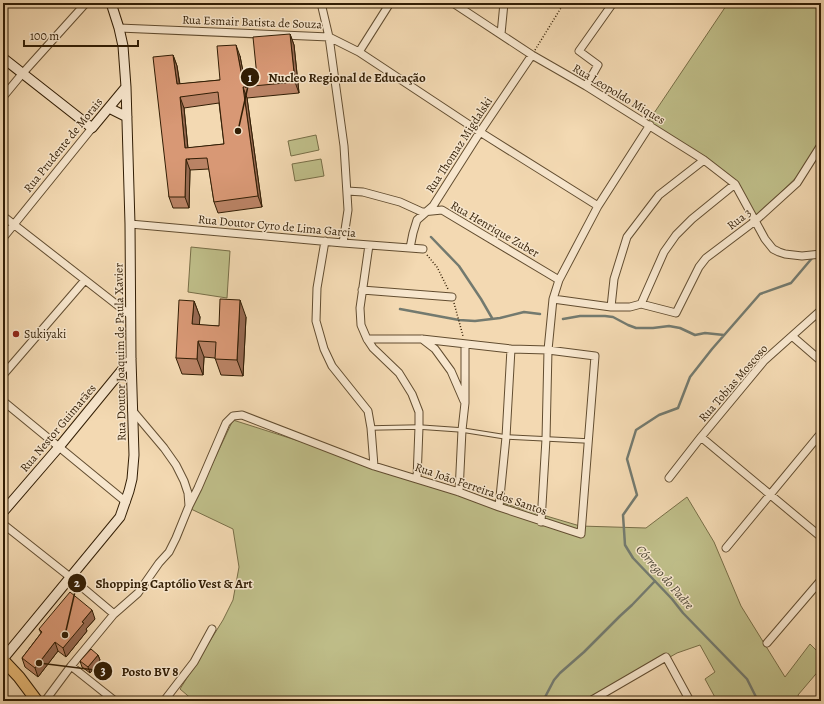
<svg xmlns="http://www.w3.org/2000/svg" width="824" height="704" viewBox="0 0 824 704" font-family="Alegreya,serif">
	<rect width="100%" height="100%" fill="#f3d9b2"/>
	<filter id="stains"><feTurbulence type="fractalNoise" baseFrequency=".005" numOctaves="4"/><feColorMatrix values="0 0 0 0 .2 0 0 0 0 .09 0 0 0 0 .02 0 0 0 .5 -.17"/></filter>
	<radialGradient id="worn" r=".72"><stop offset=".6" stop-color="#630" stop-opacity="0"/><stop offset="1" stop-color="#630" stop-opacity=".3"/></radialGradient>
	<path fill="#bfbe89" stroke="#786e47" d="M728,3H821V147L802,172L754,218L735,183L646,125Z
		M316,135L319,150L291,156L288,141Z
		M321,159L324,176L295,181L292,164Z
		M191,247L230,251L227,298L188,292Z
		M233,420L371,464L580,526L646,528L687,497L714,542L741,606L785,677L810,644L821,655V668L798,695L800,701H717L705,679L715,672L700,645L677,653L593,701H194L180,689L223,620L233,600L239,567L233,529L191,509Z"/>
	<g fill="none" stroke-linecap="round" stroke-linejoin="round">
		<path stroke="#737a6f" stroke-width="2.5" d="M431,237L459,266L481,299L492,318
			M816,253L821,244
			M400,309L459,320L475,321L500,318L524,312L540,314
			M563,319L580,316H605L613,317L628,325L636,328H653L669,326L680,328L695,335L705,333L724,335
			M543,701L554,680L560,673L584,652L620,616L632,605L655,581
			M758,701L747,679L683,613L672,599L633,558L625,545L623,515L637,495L627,459L636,430L659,415L678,408L690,377L712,349L760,294L791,283L813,257"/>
		<defs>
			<path id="lane" d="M371,428L419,427L462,430L506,437L588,441"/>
			<path id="street" d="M321,3L329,37L344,146L348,210L343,243
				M453,3L532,55L586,86L704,160L735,184L765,239L773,249L779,252L785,254L802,256L821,254
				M119,28L329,37L359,52L480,132L598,206
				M501,34L504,3
				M359,52L390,3
				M586,86L598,65L579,51L613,3
				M3,97L22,74L86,3
				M347,191L363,192L400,202L422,212L442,210L559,280
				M3,216L130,315
				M130,224L343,243L423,249
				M3,238L92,128
				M325,241L317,288L316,321L324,349L332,366L368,411L371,428L374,466
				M369,245L360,308L361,325L367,339L373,348L399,373L412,394L419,412V427L417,479
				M410,248L413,233L417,220L433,206L480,132L532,55
				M362,290L452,297
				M553,299L611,307H630L641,304L676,313L699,267L706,258L755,221L797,183L821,145
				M641,304L664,252L676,235L692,219L735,184
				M611,307L614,279L627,237L659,195L704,160
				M792,336L821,361
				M422,339L435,349L451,371L464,401
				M3,375L85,280
				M3,401L126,502
				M701,437L821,537
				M669,478L701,437L764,361L821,310
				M459,492L462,430L465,403V344
				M189,506L198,488L226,423L233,416L242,415L374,466L459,492L499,507L581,534L595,356L548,350L511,349L422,339H367
				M499,507L506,437L511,349
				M541,522L546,439L548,350L553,299L559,280L598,206L650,125
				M3,524L70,577L114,614
				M726,548L821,433
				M767,643L821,580
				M71,666L115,701
				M45,701L71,666L114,614L138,593L159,563L169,552L176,538L189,506L188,493L184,481L176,465L164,448L132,410
				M164,701L194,662L212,629
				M593,701L592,700L666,657L690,701"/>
			<path id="secondary" d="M3,58L92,128L126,87
				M109,108L127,117
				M3,512L59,447L131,359
				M3,659L120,517L129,491L132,479L134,455L131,359L130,224L126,87L123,46L119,28L111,3"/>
			<path id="primary" d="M3,660L19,677L37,701"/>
		</defs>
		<use href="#lane" stroke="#624d30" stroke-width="5.5"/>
		<use href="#street" stroke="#624d30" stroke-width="9"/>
		<use href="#secondary" stroke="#321e05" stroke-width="11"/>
		<use href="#primary" stroke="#321e05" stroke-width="13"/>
		<path stroke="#321e05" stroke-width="1.5" stroke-dasharray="1 2" stroke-linecap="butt" d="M535,50L564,3
			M427,255L437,267L448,289
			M454,303L463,336"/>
		<use href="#lane" stroke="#f7e6cd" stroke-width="3.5"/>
		<use href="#street" stroke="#f7e6cd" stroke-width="7"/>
		<use href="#secondary" stroke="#f7e6cd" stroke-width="9"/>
		<use href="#primary" stroke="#eabc79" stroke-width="11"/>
	</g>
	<path fill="#ba8365" stroke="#321e05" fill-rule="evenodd" d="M290,34L294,45L299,93L247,98L262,207L218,213L214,202L209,169L190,170L189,208H173L169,197L173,55L177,66L180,84L220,80L240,56L244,77H257ZM219,103L224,144L188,148L184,108Z
		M194,301L200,317L199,325L219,326L246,317L243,376L221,375L215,358L204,357L203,375L182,374L176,358Z
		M95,619L86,629L87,631L66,657L58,651L38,677L25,667L22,658L41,633L39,629Z
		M98,655L100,660L90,673L82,667L80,661Z"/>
	<path fill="#976a52" stroke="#321e05" d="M290,34L294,45L299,93L295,82Z
		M236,45L240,56L246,88L242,77Z
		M173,55L177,66L181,95L177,84Z
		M243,87L247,98L262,207L258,196Z
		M180,97L184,108L189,160L185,148Z
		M186,159L190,170L189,208L185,197Z
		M240,300L246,317L243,376L237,360Z
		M194,301L200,317L198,341L192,324Z
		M198,341L204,357L203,375L197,359Z
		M92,610L95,619L86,629L87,631L66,657L63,648L82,622Z
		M55,642L58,651L38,677L35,668Z
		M98,655L100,660L90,673L88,667Z"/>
	<path fill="#d89875" stroke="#321e05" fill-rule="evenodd" d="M290,34L295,82L243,87L258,196L214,202L207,158L186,159L185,197H169L153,57L173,55L177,84L220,80L217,46L236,45L242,77H257L253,37ZM218,92L224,144L185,148L180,97Z
		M220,299L240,300L237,360L215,359L216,342L198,341L197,359L176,358L179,300L194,301L192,324L219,326Z
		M70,592L92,610L82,622L84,623L63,648L55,642L35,668L22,658L42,632L39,629Z
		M91,649L98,655L88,667L80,661Z"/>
	<circle fill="#8f2418" stroke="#f7e6cd" stroke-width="1.5" cx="16" cy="334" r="4"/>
	<g text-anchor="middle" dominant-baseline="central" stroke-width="3" stroke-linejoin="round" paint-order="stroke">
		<g font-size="12" fill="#321e05" stroke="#f7e6cd">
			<text transform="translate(252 22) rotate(2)">Rua Esmair Batista de Souza</text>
			<text transform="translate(619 94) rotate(31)">Rua Leopoldo Miques</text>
			<text transform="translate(63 145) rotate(-51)">Rua Prudente de Morais</text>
			<text transform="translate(459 145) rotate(-57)">Rua Thomaz Migdalski</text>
			<text transform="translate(739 219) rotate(-38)">Rua 3</text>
			<text transform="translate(277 226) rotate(5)">Rua Doutor Cyro de Lima Garcia</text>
			<text transform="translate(495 229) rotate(30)">Rua Henrique Zuber</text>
			<text transform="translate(120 352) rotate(-91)">Rua Doutor Joaquim de Paula Xavier</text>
			<text transform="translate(733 383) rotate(-49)">Rua Tobias Moscoso</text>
			<text transform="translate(58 428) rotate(-50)">Rua Nestor Guimarães</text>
			<text transform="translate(481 489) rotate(19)">Rua João Ferreira dos Santos</text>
		</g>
		<g font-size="12" fill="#321e05" stroke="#f7e6cd" text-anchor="start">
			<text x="24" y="334">Sukiyaki</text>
		</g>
		<g font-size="13" font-style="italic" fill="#524c3a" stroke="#f7e6cd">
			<text transform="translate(665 577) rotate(49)">Córrego do Padre</text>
		</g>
	</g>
	<path fill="none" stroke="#321e05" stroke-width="1.5" d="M238 131L250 77M65 635L77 583M39 663L103 671"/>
	<g fill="#321e05" stroke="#f7e6cd" stroke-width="1.5">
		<circle cx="238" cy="131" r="4"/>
		<circle cx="65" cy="635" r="4"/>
		<circle cx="39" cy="663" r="4"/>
		<circle cx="250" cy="77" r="10"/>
		<circle cx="77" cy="583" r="10"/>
		<circle cx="103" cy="671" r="10"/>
	</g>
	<g font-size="12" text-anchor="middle" font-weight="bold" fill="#fff">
		<text x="250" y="82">1</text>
		<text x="77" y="587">2</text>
		<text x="103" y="675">3</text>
	</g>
	<g font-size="13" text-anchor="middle" font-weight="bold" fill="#321e05" stroke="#f7e6cd" stroke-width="3" stroke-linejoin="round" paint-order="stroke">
		<text x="347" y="82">Nucleo Regional de Educação</text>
		<text x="174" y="588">Shopping Captólio Vest &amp; Art</text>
		<text x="150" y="676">Posto BV 8</text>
	</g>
	<rect width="824" height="704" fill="none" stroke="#f3d9b2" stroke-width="16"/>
	<rect x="4" y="4" width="816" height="696" fill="none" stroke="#321e05" stroke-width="2"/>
	<rect x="8" y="8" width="808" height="688" fill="none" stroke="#321e05"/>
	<path d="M24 40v6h114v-6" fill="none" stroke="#321e05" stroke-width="2"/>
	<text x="30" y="40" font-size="12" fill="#321e05" stroke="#f7e6cd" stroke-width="3" paint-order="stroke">100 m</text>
	<rect width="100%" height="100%" filter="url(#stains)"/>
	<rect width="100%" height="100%" fill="url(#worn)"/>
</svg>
